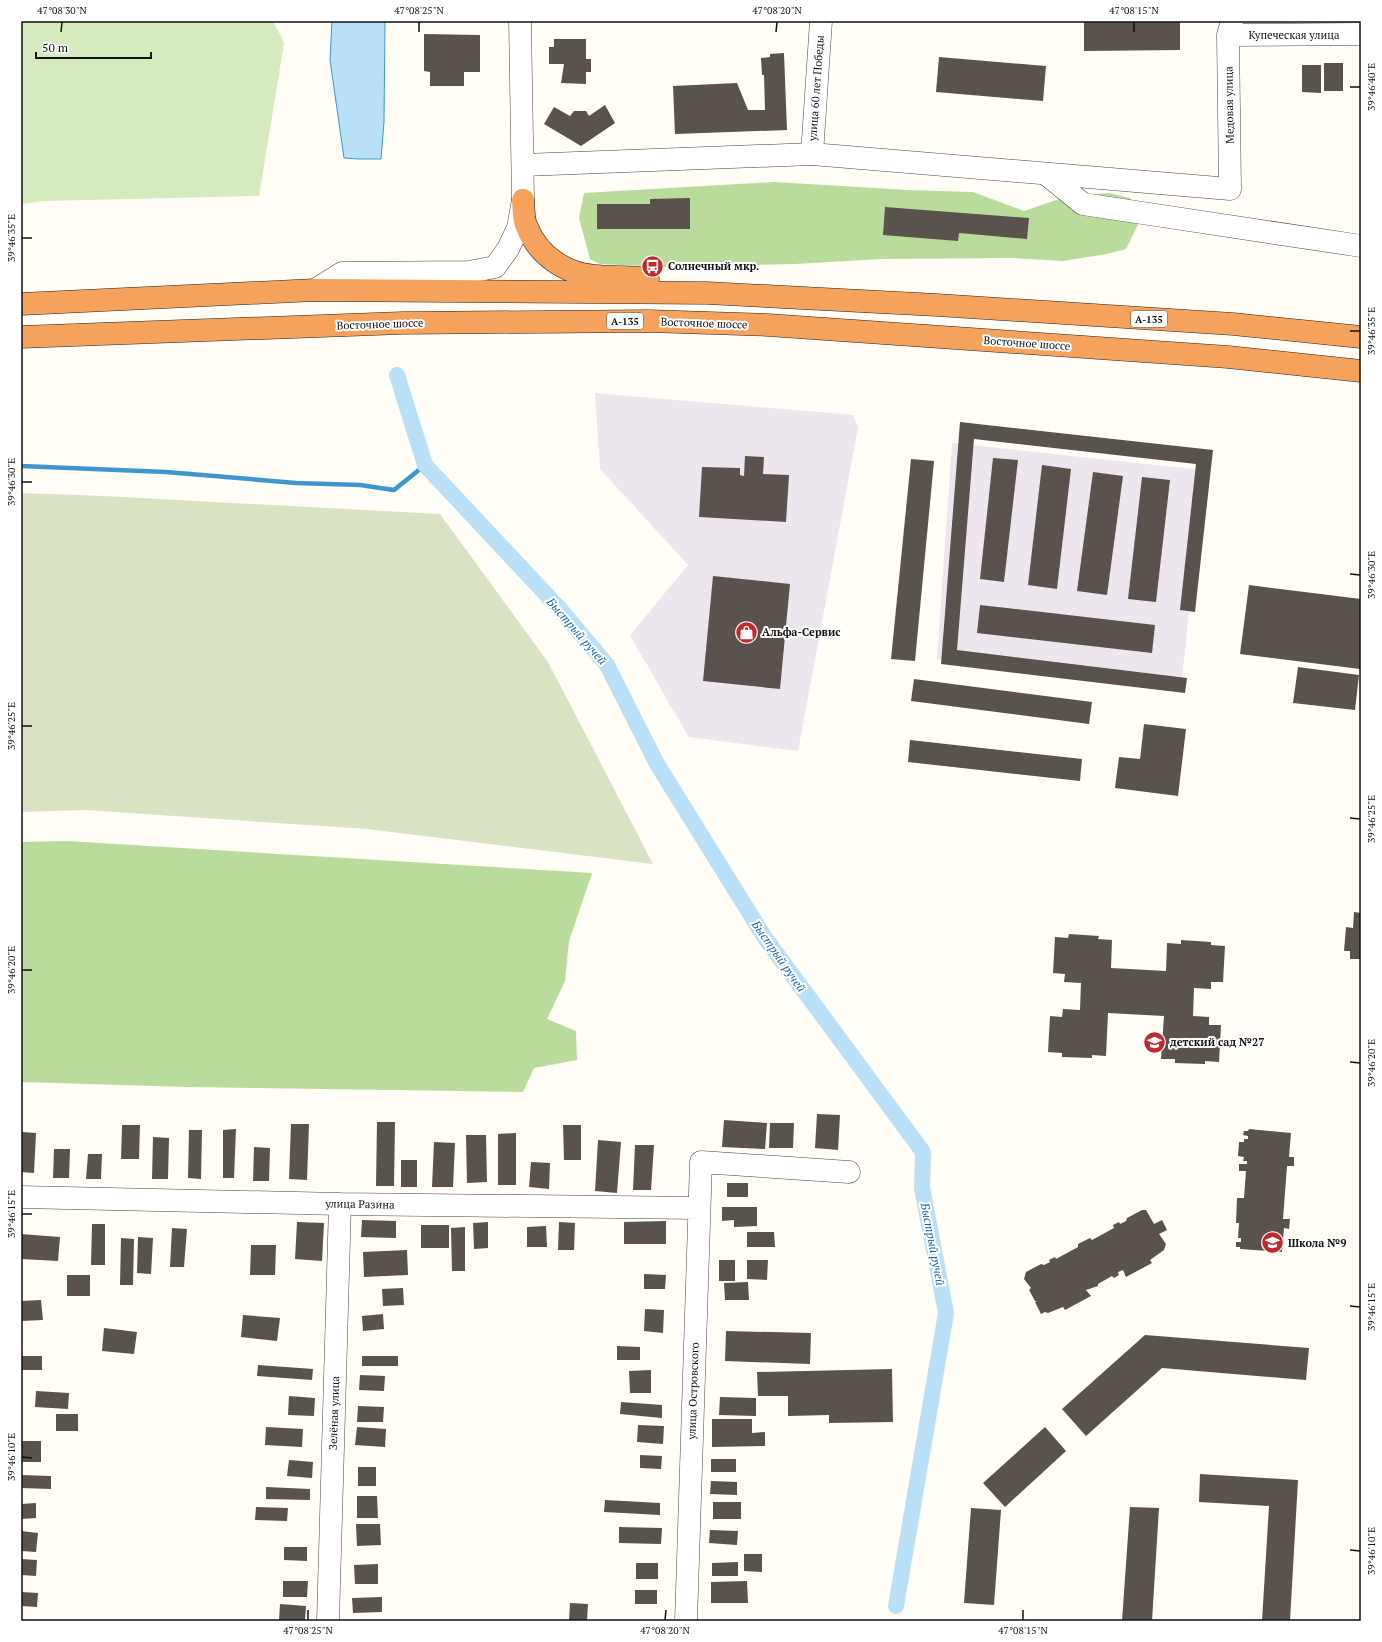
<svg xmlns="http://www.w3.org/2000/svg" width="1382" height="1642" viewBox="0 0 1382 1642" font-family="'PT Serif',serif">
	<rect width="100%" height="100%" fill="#fffdf5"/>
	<path fill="#eee6ef" d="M595,393L853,415L858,428L798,751L689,737L670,705L630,635L688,565L600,469Z
		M952,443L1203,470L1181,691L937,659Z"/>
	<path fill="#d5ebbd" d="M21,21H273L284,43L259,196L44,201L21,204Z"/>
	<path fill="#b9dc9c" d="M774,182L908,190L973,192L1024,211L1068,196L1109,193L1130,198L1141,218L1126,249L1107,254L1063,261L1013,258L882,259L795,264L666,267L600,264L590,259L579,218L584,193Z
		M67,841L592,873L569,941L565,981L547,1019L576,1031L577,1060L534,1068L523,1092L188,1087L21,1082V842Z"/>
	<path fill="#d9e3c4" d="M21,493L104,496L440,514L548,662L653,864L367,829L85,810L21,812Z"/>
	<path fill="#b9e0f7" stroke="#3f96cf" d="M332,21H385L384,122L381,159H358L344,158L330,60Z"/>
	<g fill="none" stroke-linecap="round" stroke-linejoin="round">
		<path stroke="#3f96cf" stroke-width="4.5" d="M21,466L166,472L296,483L360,485L394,490L425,465"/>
		<path stroke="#b9e0f7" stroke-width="16" d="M397,375L425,465L559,608L607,665L657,764L765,938L923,1152L922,1188L946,1313L896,1606"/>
	</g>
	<path fill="#5a524d" d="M1084,21H1180V50L1084,51Z
		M424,34L480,35V72H464V86H430V72L424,71Z
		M554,39H586V59H591V72H586V84L561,83L564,64H549V47H554Z
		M784,53L787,130L675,134L673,86L737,83L748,110H765L764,75H762L761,58L770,57V54Z
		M939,57L1046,66L1043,101L936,92Z
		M1324,63H1343V91H1324Z
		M1302,65H1321V93L1302,92Z
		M605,105L615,123L581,146L544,124L554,107L570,116L574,111H586L589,116Z
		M690,198V229H597V204H650V199Z
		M885,207L1029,218L1027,239L959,233L958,241L883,235Z
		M960,422L1213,450L1195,612L1180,610L1196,464L974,439L957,650L1187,678L1185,693L941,664Z
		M745,456L764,457L763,474L789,475L786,522L699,517L702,467L740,468V475L744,476Z
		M993,458L1018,460L1004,582L980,579Z
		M911,459L934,461L915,661L891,659Z
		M1042,465L1071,469L1057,589L1028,585Z
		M1093,472L1123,476L1107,595L1077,591Z
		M1142,477L1170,480L1156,602L1128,599Z
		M713,576L790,584L780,689L703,681Z
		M1249,585L1361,599L1360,669L1240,654Z
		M980,605L1155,625L1152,653L977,633Z
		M1298,667L1359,675L1355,710L1293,703Z
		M914,679L1092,702L1089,724L911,701Z
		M1144,724L1186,729L1178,796L1115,788L1119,757L1140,759Z
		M910,740L1082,759L1080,781L908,762Z
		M1354,912L1361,913V959H1350V951H1344L1346,927L1353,928Z
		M1069,934L1099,936L1098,939L1112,940L1111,968L1166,971L1167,943L1181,944V940L1211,942V945L1225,946L1223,982H1211V989L1194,988L1193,1016L1209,1017V1025H1221L1219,1062L1205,1061V1064L1175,1063V1059H1161L1164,1016L1108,1013L1106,1056L1092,1055V1058L1062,1057V1053L1048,1052L1050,1016L1062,1017L1063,1009L1080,1010L1081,983L1064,982L1065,974L1053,973L1055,937L1068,938Z
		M817,1114L840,1115L838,1150L815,1148Z
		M724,1120L767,1123L765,1149L722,1147Z
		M377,1122H395L394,1186H376Z
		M770,1123H794L793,1148H769Z
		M291,1124H309L307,1180L289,1179Z
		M122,1125H140L139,1159H121Z
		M563,1125H581V1160H564Z
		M236,1129L234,1178H223V1130Z
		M1249,1129L1291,1133L1289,1157H1294V1166H1287L1283,1219H1290L1289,1229L1284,1228L1282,1252L1240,1249V1247H1236V1242H1241V1238H1238L1239,1223H1236L1237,1198H1244L1246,1171H1239V1164H1247V1161H1243L1244,1157L1238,1156L1239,1142H1244V1139H1248V1136L1243,1135L1244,1131H1248Z
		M189,1130H202L201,1179L188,1178Z
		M22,1132L36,1133L34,1173L21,1172Z
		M516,1133V1185H498V1134Z
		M466,1135H486L487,1182L467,1183Z
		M153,1137L169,1138L168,1179H152Z
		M598,1140L621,1142L617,1193L595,1191Z
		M434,1142L455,1143L453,1187H432Z
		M635,1145H654L651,1190H633Z
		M254,1147L270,1148L269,1181H253Z
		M54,1149H70L69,1178H53Z
		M88,1154H102L101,1179H86Z
		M401,1160H417V1187H401Z
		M531,1162L550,1163L549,1189L529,1187Z
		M727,1183H748V1197H727Z
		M722,1207H757V1226L734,1227V1220L722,1221Z
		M1142,1210H1146L1154,1224L1162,1220L1167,1230L1159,1234L1166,1244L1164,1250L1150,1260L1152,1263L1126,1277L1123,1270L1118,1272L1119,1275L1114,1278L1112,1276L1098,1284V1286L1086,1290L1091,1296L1065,1310L1063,1307L1048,1313L1045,1312L1041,1314L1035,1302L1037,1301H1035L1029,1290L1031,1288L1024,1279L1026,1272L1041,1264L1044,1265L1050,1262L1049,1260L1055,1257L1056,1259L1078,1247V1244L1084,1241L1085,1243L1084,1241L1090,1238L1092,1240L1114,1228L1113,1225L1119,1222L1120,1224L1126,1221L1127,1218Z
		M362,1220L396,1221V1238L361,1237Z
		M666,1221V1244H624V1222Z
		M297,1222L324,1223L322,1261L295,1259Z
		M488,1222V1248L474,1249L473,1223Z
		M559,1222L575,1223L574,1250H558Z
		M92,1224H105V1265H91Z
		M421,1225H449V1248H421Z
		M546,1226L547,1247H527V1227Z
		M465,1227V1271H452L451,1228Z
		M172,1228L187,1229L184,1267H170Z
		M747,1232H774L775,1247H747Z
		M21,1234L60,1237L58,1261L21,1259Z
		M138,1237L153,1238L151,1274L137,1273Z
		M121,1238L134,1239L133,1285H120Z
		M251,1245H276L275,1275H250Z
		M407,1250L408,1275L364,1277L363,1252Z
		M719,1260H735V1281H719Z
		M747,1260H768L767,1280L747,1279Z
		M644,1274L666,1275L665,1289H644Z
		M67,1275H90V1296H67Z
		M748,1282L749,1300H725L724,1283Z
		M403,1288L404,1305L383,1306L382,1289Z
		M41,1300L43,1320L21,1321V1301Z
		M645,1309L664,1310L663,1333L644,1331Z
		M383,1314L384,1329L363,1331L362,1316Z
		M243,1315L280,1318L277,1341L241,1337Z
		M104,1328L137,1332L134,1354L102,1351Z
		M726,1331L811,1333L810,1364L725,1361Z
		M1145,1335L1309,1348L1306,1380L1162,1368L1086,1436L1062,1409Z
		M617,1346L640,1347V1360H617Z
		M21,1356H42V1370H21Z
		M362,1356H398V1366H362Z
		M258,1365L313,1369L312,1380L257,1376Z
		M892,1369L893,1422L829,1423V1415L788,1416V1396H758L757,1372Z
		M651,1370V1393H630L629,1371Z
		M360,1375L385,1376L384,1391L359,1390Z
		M36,1391L69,1393L68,1409L35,1407Z
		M289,1396L315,1398L314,1416L288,1415Z
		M720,1397L756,1398V1416L719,1415Z
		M621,1402L662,1405V1418L620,1414Z
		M358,1406L384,1407L383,1422H357Z
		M56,1414H78V1431H56Z
		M712,1419H752V1433L765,1432V1446L712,1447Z
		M638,1425L664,1426L663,1444L637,1442Z
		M266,1427L303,1429L302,1447L265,1445Z
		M357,1427L386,1429L385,1447L355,1445Z
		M1045,1427L1066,1451L1005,1507L983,1483Z
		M21,1441H41V1462H21Z
		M640,1455L662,1456L661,1469L640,1468Z
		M711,1459H736V1472H711Z
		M289,1460L313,1462L312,1478L287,1476Z
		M358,1467H376V1486H358Z
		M1200,1474L1298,1480L1290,1621H1262L1269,1506L1199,1502Z
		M21,1475L51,1476V1489L21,1488Z
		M711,1481L737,1482V1495L710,1494Z
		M266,1487L310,1489V1500L266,1499Z
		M357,1496H377L378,1518H357Z
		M605,1500L660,1503V1515L604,1512Z
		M713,1502H741V1519H713Z
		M36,1503V1518L21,1519V1504Z
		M256,1507L288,1508L287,1521L255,1520Z
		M1130,1507L1159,1508L1152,1621H1122Z
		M971,1508L1001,1510L994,1605L964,1603Z
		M356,1524H380L381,1545L357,1546Z
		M619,1527L662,1528L661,1544L619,1543Z
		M710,1530L738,1531L737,1545L709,1543Z
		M21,1531L38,1533L36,1552L21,1551Z
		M284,1547H307V1561L284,1560Z
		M744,1554H762V1572L744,1571Z
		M21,1559L37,1560L36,1576L21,1575Z
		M738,1562V1576H712V1563Z
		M636,1563H658V1579H636Z
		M378,1564V1584H355L354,1565Z
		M283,1581H308L307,1597H283Z
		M747,1581L748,1603H711V1582Z
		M635,1590H657V1604H635Z
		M21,1592L38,1593L37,1607L21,1606Z
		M382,1597V1612L353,1613L352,1598Z
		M570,1603L588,1604L587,1621H569Z
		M280,1604L306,1606L305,1621H279Z"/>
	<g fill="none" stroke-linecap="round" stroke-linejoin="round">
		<defs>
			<path id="minor" d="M1228,35L1361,34
				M812,154L821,21
				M524,165L812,154L1230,189L1228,35L1232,21
				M1046,174L1083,204L1361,246
				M315,290L342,273L469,272L495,267L508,249L518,228L523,200L520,21
				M21,1197L340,1204L699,1208
				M328,1621L340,1204
				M686,1621L701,1162L849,1172"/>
			<path id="highway" d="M523,200C524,208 523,220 527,227C538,255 565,274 596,276C613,278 631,276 648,279
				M21,304L315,290L707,293L937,305L1233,324L1361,337
				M21,337L402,323L648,321L768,325L1228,357L1361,371"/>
		</defs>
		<use href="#minor" stroke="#444" stroke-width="23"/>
		<use href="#highway" stroke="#222" stroke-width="23"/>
		<use href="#minor" stroke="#fff" stroke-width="22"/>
		<use href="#highway" stroke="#f5a25d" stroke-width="22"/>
	</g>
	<path fill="none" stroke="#111" stroke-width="1.5" d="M61,32L62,22M419,32V22M776,32L777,22M1134,32V22M1350,87H1360M22,238H32M1350,331H1360M22,482H32M1350,574L1360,575M22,726H32M1350,818L1360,819M22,970H32M1350,1062L1360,1063M22,1214H32M1350,1306L1360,1307M22,1457L32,1458M1350,1550L1360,1551M308,1620V1610M665,1620L666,1610M1023,1620V1610"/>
	<defs>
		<symbol id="bus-disc" viewBox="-11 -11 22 22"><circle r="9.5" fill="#c4262e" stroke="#fff"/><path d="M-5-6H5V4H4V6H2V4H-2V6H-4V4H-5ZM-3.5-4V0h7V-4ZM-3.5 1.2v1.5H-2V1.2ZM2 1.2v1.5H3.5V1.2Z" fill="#fff"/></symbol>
		<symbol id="shop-disc" viewBox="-11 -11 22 22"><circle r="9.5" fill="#c4262e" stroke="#fff"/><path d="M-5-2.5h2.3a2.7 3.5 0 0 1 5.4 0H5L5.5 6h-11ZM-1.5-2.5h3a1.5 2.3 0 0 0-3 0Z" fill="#fff"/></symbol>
		<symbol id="school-disc" viewBox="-11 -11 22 22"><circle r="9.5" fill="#c4262e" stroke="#fff"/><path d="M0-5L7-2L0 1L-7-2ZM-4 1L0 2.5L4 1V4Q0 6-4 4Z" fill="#fff"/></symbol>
	</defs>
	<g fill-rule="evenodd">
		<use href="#bus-disc" x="640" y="254" width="25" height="25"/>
		<use href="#shop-disc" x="734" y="620" width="25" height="25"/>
		<use href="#school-disc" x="1142" y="1030" width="25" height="25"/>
		<use href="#school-disc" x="1260" y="1230" width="25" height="25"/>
	</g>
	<g text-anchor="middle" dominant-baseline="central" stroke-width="4" stroke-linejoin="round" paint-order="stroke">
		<g fill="#fff" stroke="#585858" stroke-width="1">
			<rect x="1131" y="311" width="36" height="16" rx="3"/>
			<rect x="607" y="313" width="36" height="16" rx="3"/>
		</g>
		<g font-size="10" font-weight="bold" fill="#111">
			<text x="1149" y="319">А-135</text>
			<text x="625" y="321">А-135</text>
		</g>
		<g font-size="11" fill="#111" stroke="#fff">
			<text x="1294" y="35">Купеческая улица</text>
			<text transform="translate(816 88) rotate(-86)">улица 60 лет Победы</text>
			<text transform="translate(1229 105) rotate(-91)">Медовая улица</text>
			<text transform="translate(704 323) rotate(2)">Восточное шоссе</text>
			<text transform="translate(380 324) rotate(-2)">Восточное шоссе</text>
			<text transform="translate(1027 343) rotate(4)">Восточное шоссе</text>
			<text transform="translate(360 1204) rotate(1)">улица Разина</text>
			<text transform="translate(693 1391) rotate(-88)">улица Островского</text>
			<text transform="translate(334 1413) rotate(-88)">Зелёная улица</text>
		</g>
		<g font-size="11" font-weight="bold" fill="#111" stroke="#fff" text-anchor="start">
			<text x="668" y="266">Солнечный мкр.</text>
			<text x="762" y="632">Альфа-Сервис</text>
			<text x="1170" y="1042">детский сад №27</text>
			<text x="1288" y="1243">Школа №9</text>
		</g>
		<g font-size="12" font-style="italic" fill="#1768a6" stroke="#fff">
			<text transform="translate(577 631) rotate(49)">Быстрый ручей</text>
			<text transform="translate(779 956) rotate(55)">Быстрый ручей</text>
			<text transform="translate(933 1244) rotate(79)">Быстрый ручей</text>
		</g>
	</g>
	<rect width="1382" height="1642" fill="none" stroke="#ffffff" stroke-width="44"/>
	<path d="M36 52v6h115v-6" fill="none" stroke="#111111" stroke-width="2"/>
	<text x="42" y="52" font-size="12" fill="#111111" stroke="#ffffff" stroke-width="3" paint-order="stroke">50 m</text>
	<rect x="22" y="22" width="1338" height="1598" fill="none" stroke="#111" stroke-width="1.5"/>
	<g font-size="10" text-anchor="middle" fill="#111">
		<text x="62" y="14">47°08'30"N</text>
		<text x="419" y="14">47°08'25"N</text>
		<text x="777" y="14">47°08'20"N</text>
		<text x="1134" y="14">47°08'15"N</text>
		<text transform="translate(1371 87) rotate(-90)" y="4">39°46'40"E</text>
		<text transform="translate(11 238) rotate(-90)" y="4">39°46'35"E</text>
		<text transform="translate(1371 331) rotate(-90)" y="4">39°46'35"E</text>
		<text transform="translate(11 482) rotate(-90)" y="4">39°46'30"E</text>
		<text transform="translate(1371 575) rotate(-90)" y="4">39°46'30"E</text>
		<text transform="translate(11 726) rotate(-90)" y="4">39°46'25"E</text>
		<text transform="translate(1371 819) rotate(-90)" y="4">39°46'25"E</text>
		<text transform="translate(11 970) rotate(-90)" y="4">39°46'20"E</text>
		<text transform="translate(1371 1063) rotate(-90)" y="4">39°46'20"E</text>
		<text transform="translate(11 1214) rotate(-90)" y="4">39°46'15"E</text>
		<text transform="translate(1371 1307) rotate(-90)" y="4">39°46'15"E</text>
		<text transform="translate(11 1457) rotate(-90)" y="4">39°46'10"E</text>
		<text transform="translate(1371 1551) rotate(-90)" y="4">39°46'10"E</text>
		<text x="308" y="1634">47°08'25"N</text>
		<text x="665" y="1634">47°08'20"N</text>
		<text x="1023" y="1634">47°08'15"N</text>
	</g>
</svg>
